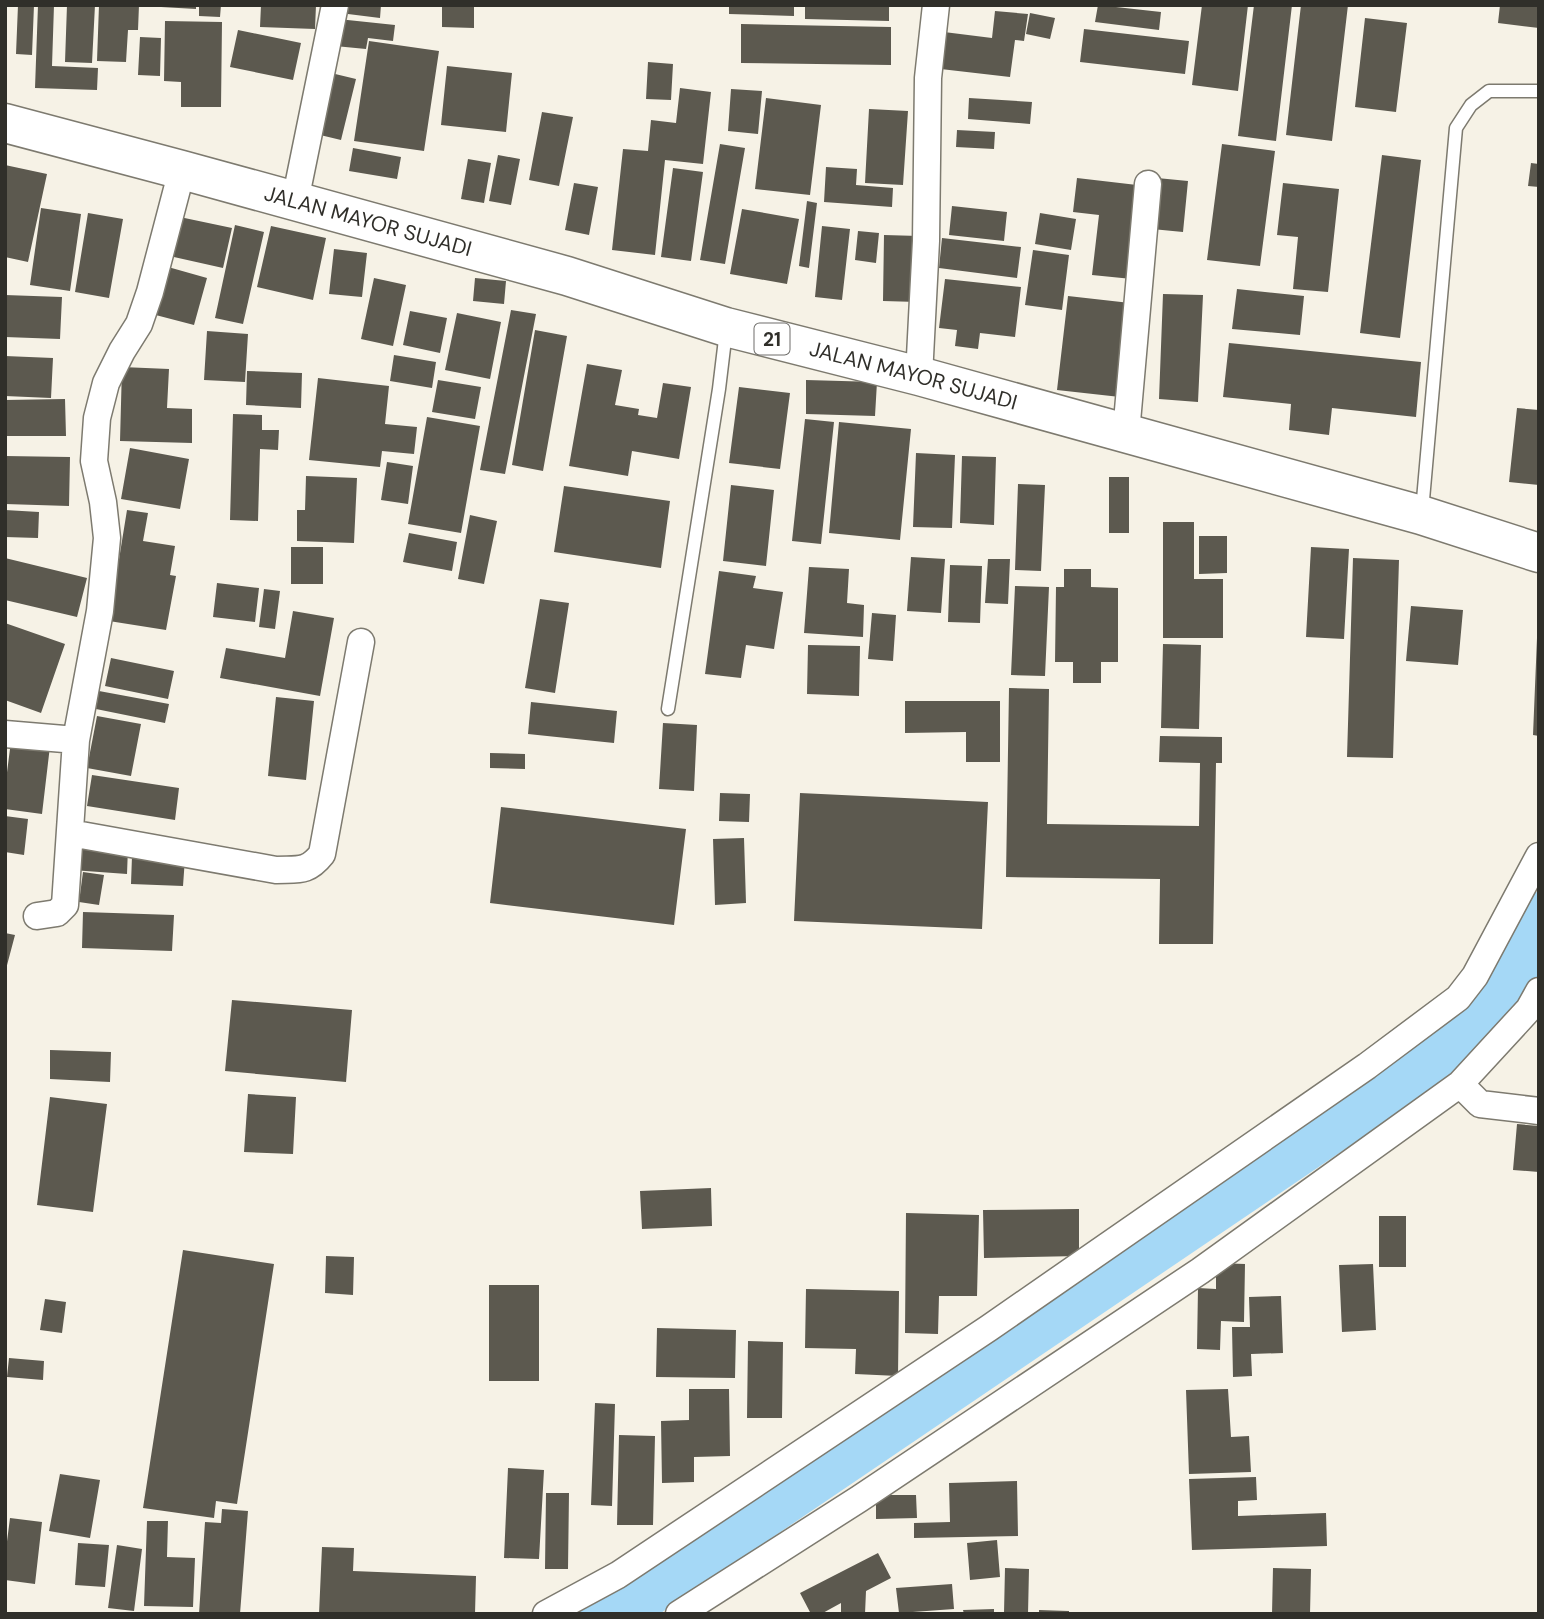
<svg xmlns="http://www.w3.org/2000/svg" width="1544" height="1619" viewBox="0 0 1544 1619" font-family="'DM Sans',sans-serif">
	<rect width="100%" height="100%" fill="#f6f2e6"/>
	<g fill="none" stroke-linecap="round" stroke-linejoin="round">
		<path stroke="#a5d8f6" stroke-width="60" d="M606,1614L1485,1018L1539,922"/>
	</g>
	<path fill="#5c594f" d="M18,5H34L32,55L16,54Z
		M38,5H54L52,66L98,68L97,90L35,88Z
		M67,5H95L92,63L65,62Z
		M99,5H139L138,30H128L126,62L97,61Z
		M161,5H196V9L161,7Z
		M199,5H221L220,17L199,16Z
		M261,5H316L315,29L260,27Z
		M341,5H381L380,18L340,13Z
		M442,5H474V28L442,27Z
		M729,5H794V16L729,14Z
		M805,5H889V21L805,19Z
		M1098,5L1161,12L1159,30L1095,22Z
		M1202,5H1248L1238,91L1192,85Z
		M1254,5H1292L1276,141L1238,136Z
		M1301,5H1348L1332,141L1286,135Z
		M1500,5H1539V28L1498,23Z
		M995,11L1028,14L1024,41L1015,40L1010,77L932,68L936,31L992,38Z
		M1030,13L1055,18L1050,39L1026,34Z
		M1365,18L1407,23L1396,112L1355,107Z
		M338,19L395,25L393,41L368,38L366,49L335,46Z
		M165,21L222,22L221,107H181V82L164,81Z
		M741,24L891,27V65L741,63Z
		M1084,29L1189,41L1185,74L1080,62Z
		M238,30L301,43L293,80L230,67Z
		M140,37L161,38L160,76L138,75Z
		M369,41L439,51L424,151L354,141Z
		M648,62L673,64L671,100L646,99Z
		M447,66L512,73L506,132L441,125Z
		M331,73L356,79L341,140L316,134Z
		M680,88L711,92L703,164L665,160L655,255L612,250L623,149L648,151L651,120L676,123Z
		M731,89L762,91L758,134L728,131Z
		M766,98L821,105L810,195L755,189Z
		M969,98L1032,102L1030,124L968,119Z
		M869,109L908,111L903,185L865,183Z
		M542,112L573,117L559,186L529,180Z
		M957,130L995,132L994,149L956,147Z
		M720,144L745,148L725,264L700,260Z
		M1222,144L1275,151L1260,266L1207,260Z
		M353,148L401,157L397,179L349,171Z
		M498,155L520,159L511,205L489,201Z
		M1382,155L1421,160L1400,338L1360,333Z
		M468,159L491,163L484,203L461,199Z
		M1531,163L1539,164V187L1528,186Z
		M5,165L47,174L28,262L5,257Z
		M826,167L857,169L856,185L893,188L892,207L824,202Z
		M673,168L703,172L691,261L661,257Z
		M1077,178L1137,185L1132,279L1092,275L1099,215L1073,212Z
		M1157,178L1188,181L1183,232L1152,229Z
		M574,183L598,187L589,235L565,230Z
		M1283,183L1339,189L1328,292L1293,289L1298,237L1277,235Z
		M807,201L817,203L809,268L799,266Z
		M952,206L1007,212L1004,241L949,235Z
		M41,208L81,214L70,291L30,285Z
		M742,209L799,219L787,284L730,274Z
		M88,213L123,219L109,298L75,292Z
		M1040,213L1076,219L1071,250L1035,244Z
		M175,216L232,228L223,268L165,255Z
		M235,225L264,232L243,324L215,318Z
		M271,226L326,238L313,300L257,287Z
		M822,226L850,229L842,300L815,297Z
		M858,231L879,233L876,263L855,260Z
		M884,235L919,236L918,302L883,301Z
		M942,238L1021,247L1017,278L939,268Z
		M334,249L367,253L362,297L329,294Z
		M1033,250L1069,255L1062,310L1025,305Z
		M161,265L207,278L194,325L148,313Z
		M374,278L406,285L393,346L361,339Z
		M475,278L506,281L504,304L473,301Z
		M945,279L1021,287L1015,337L980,333L978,349L955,346L957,330L939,328Z
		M1237,289L1304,296L1300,335L1232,329Z
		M1163,294L1203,295L1198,402L1159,399Z
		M5,295L62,297L60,339L5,337Z
		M1068,296L1130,303L1120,397L1057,390Z
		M511,310L536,314L505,474L480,470Z
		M410,311L447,318L440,353L403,345Z
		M457,313L501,322L490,379L445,370Z
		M535,330L567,336L543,471L512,465Z
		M207,331L248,334L245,382L204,380Z
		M1229,343L1421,362L1416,417L1332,408L1329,435L1289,430L1291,404L1223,397Z
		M394,355L436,362L432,388L390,381Z
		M5,356L53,358L51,398L5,396Z
		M587,364L622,370L615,405L639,409L638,415L657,418L663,383L691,387L679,459L632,451L628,476L569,466Z
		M122,367L169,369L167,408L192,409V443L120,441Z
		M247,371L302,373L301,408L246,405Z
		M318,378L389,386L385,424L417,427L414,454L382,451L380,467L309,460Z
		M438,380L481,387L475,419L432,412Z
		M806,380L877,382L875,416L806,414Z
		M739,387L790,393L780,469L729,463Z
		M65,399L66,436H5V400Z
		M1517,408L1539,410V485L1509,482Z
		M233,414L262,415V430H279L278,450L260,449L258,521L230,520Z
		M427,417L480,426L461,533L408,524Z
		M805,419L834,422L821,544L792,541Z
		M839,422L911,429L900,540L829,533Z
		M130,448L189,459L180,509L121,499Z
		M916,453L955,455L952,528L913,527Z
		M5,456L70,457L69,506L5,504Z
		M962,456L996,457L994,525L960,523Z
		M387,462L413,466L408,504L381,500Z
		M306,476L357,478L354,543L297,541V510H305Z
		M1109,477H1129V533H1109Z
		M1018,484L1045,485L1041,571L1015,570Z
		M731,485L774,490L766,566L723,561Z
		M564,486L670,501L661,568L554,552Z
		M5,510L39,512L38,538L5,537Z
		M127,510L148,513L143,541L175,546L170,575L176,576L166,630L109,621Z
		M470,515L497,521L484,584L458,579Z
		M1163,522H1194V579H1223V638H1163Z
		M409,533L457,542L452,571L403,562Z
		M1199,536H1227V573L1199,574Z
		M291,547H323V584H291Z
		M1311,547L1349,549L1344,639L1306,637Z
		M911,557L945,559L941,613L907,611Z
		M5,558L87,578L77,617L5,600Z
		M1353,558L1399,560L1393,758L1347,757Z
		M988,559H1010L1008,604L985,603Z
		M950,565L982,566L980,623L948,622Z
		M809,567L849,569L847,603L864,605L863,637L804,633Z
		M1064,569H1091V587L1118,588V662H1101V683H1073V662H1055L1056,587H1064Z
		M719,571L756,576L753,588L783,592L774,649L746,645L741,678L705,674Z
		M217,583L259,588L255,622L213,617Z
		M1015,586L1049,587L1045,676L1011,675Z
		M264,589L280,591L275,629L259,627Z
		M540,599L569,603L555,693L525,688Z
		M1411,606L1463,610L1458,665L1406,661Z
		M293,611L334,618L320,696L220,678L226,648L285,658Z
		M872,613L896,615L893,661L868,659Z
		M5,623L65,644L41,713L5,700Z
		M1537,638H1539V736L1533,735Z
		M1163,644L1201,645L1199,729L1161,728Z
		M808,645L860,646L859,696L807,694Z
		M111,658L174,671L168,699L105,686Z
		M1009,688L1049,689L1047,824L1199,826L1200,763L1159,762L1160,736L1222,737V763H1216L1213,944H1159L1160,879L1006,877Z
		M99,691L169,704L165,723L96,709Z
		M276,697L314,701L306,780L268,776Z
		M905,701H1000V762H966V732L905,733Z
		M531,702L617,711L614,743L528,734Z
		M97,716L141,724L131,776L87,768Z
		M663,723L697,725L694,791L659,789Z
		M11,741L50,746L42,814L5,809V788Z
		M490,753L525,754V769L490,768Z
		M92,775L179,788L175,820L87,806Z
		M720,793L750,794L749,822L719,821Z
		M800,793L988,802L982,929L794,921Z
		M501,807L686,829L674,925L490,903Z
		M5,816L28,819L24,855L5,852Z
		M744,838L746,903L715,905L713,839Z
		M74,843L128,847L127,874L72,870Z
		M132,856L185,858L183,886L131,884Z
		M83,872L104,875L99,905L79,902Z
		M83,912L174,915L172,951L82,948Z
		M5,933L15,935L6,969H5Z
		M232,1000L352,1010L346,1082L225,1071Z
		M50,1050L111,1052L110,1082L50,1079Z
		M248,1094L296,1097L293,1154L244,1152Z
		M50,1097L107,1104L93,1212L37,1205Z
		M1517,1124L1539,1126V1172L1513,1170Z
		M711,1188L712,1226L642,1229L640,1191Z
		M1079,1209V1256L984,1258L983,1210Z
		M906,1213L979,1215L977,1296H939L938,1334L905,1333Z
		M1379,1216H1406V1267H1379Z
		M183,1250L274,1264L237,1504L216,1501L214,1518L143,1508Z
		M326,1256L354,1257L353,1295L325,1293Z
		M1216,1263L1245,1264L1244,1322L1221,1321L1220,1350L1197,1349L1198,1288L1216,1289Z
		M1373,1264L1376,1330L1342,1332L1339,1265Z
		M489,1285H539V1381H489Z
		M806,1289L899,1291L898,1376L855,1374L856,1349L805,1348Z
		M1281,1296L1283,1353L1251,1354L1252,1376L1233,1377L1232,1327H1250L1249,1297Z
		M45,1299L66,1302L62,1333L40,1330Z
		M657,1328L736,1330L735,1378L656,1377Z
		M748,1341L783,1342L782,1418H747Z
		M9,1358L44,1361L43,1380L7,1377Z
		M689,1389H729L730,1456L694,1457V1482L662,1483L661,1421L689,1420Z
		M1228,1389L1231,1437L1249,1436L1251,1472L1189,1474L1186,1390Z
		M595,1403L615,1404L612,1506L591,1505Z
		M619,1435L655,1436L653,1525H617Z
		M508,1468L544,1470L539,1559L504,1558Z
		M60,1474L100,1480L90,1538L49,1531Z
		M1256,1477L1257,1500L1238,1501V1516L1326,1513L1327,1546L1192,1550L1189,1479Z
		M1017,1481L1018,1536L914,1538V1523L950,1522L949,1483Z
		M546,1493H569L568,1569H545Z
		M876,1495H916L917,1518L876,1519Z
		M222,1509L248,1511L240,1614H199L205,1522L221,1523Z
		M10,1518L42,1522L35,1584L5,1580V1557Z
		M147,1521H168L167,1557L195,1558L193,1607L144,1606Z
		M997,1540L1000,1577L970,1580L967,1543Z
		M78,1543L109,1545L105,1587L75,1585Z
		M117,1545L142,1549L134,1611L108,1608Z
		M322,1547L354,1548L353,1571L476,1576L475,1614H319Z
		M878,1553L891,1578L866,1591L865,1614H841V1603L821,1614H811L800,1593Z
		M1005,1568L1029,1569L1028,1614L1004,1613Z
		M1273,1568L1311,1569L1310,1614H1272Z
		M952,1584L954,1609L899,1613L896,1588Z
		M994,1609V1614H964L963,1610Z
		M1039,1610L1069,1611V1614H1039Z"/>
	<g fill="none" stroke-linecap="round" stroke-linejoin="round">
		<defs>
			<path id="service" d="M1422,511L1456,128L1471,105L1489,91H1539
				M668,709L719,389L726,331"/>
			<path id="minor" d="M295,201L335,5
				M919,376L926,241L928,78L936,5
				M1126,433L1148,184
				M5,734L76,740L100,611L107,538L103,502L94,461L97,418L106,383L122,351L139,324L150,292L182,170
				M70,833L276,870C298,869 307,873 322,854L361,642
				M37,916L57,913L65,905L76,740
				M1460,1084L1480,1104L1539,1111
				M546,1614L618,1575L989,1328L1367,1066L1458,998L1475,976L1539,856
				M679,1614L859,1499L1200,1271L1460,1084L1529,1009L1539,991"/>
			<g id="trunk">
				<path id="s1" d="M5,123L182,170L567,276L726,327L919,376L1421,515L1539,553"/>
			</g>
		</defs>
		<use href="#service" stroke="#7d7a6f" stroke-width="15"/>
		<use href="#minor" stroke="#7d7a6f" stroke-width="29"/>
		<use href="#trunk" stroke="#7d7a6f" stroke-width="41"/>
		<use href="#service" stroke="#fff" stroke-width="12"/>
		<use href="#minor" stroke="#fff" stroke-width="26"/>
		<use href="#trunk" stroke="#fff" stroke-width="38"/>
	</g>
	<g text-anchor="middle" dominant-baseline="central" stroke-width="7" stroke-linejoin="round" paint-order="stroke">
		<rect fill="#fff" stroke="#6e6d6a" stroke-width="2" x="754.5" y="323.5" width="35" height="31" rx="5"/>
		<g font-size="19" font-weight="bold" fill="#302f2a">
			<text x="772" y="339">21</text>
		</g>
		<g font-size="21" fill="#302f2a" stroke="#fff">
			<text stroke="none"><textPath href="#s1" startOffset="376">JALAN MAYOR SUJADI</textPath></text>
			<text stroke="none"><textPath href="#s1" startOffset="943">JALAN MAYOR SUJADI</textPath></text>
		</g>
	</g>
	<rect width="1544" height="1619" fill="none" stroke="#302f2a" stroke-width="14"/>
</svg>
